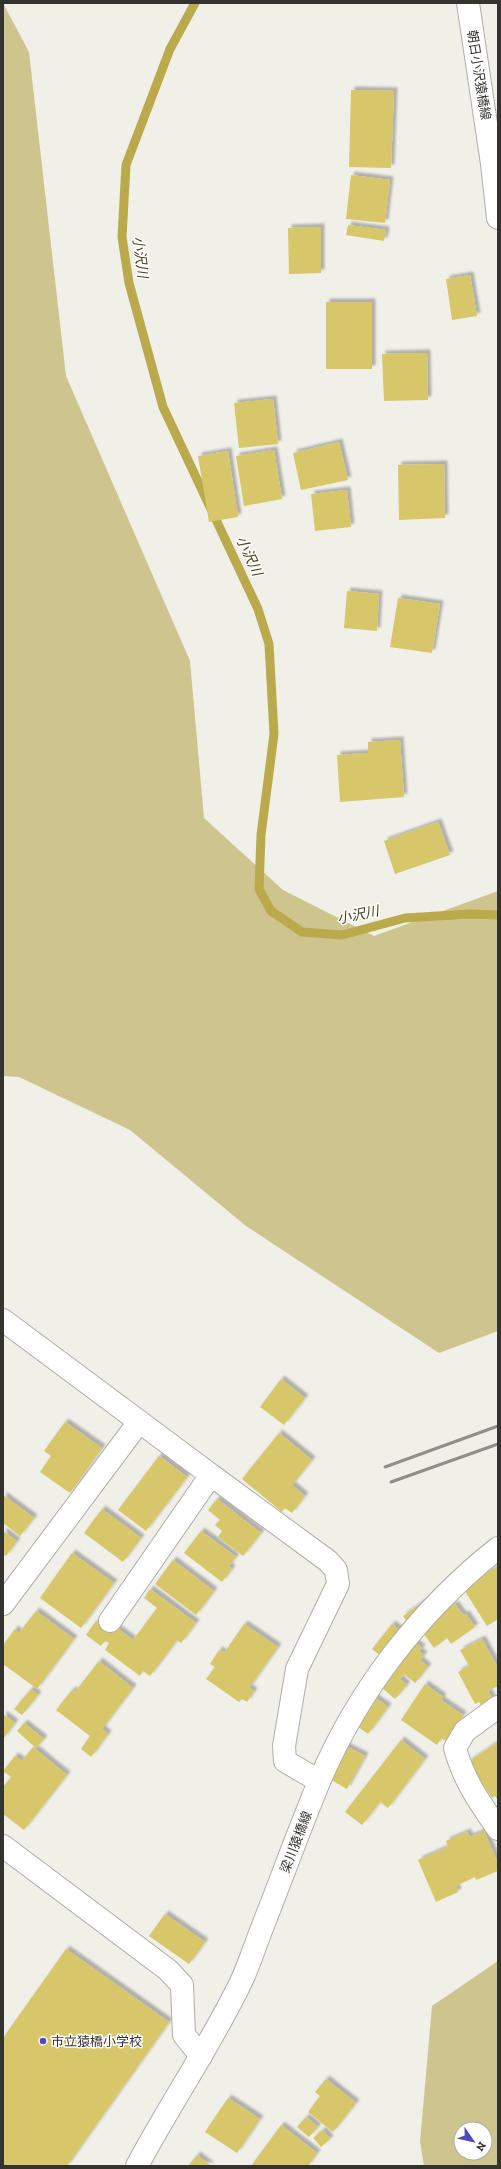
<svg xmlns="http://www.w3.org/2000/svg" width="501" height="2169" viewBox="0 0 501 2169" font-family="'Zilla Slab','Noto Sans JP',serif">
	<defs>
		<filter id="shadow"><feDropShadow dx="3.5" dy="-3.5" stdDeviation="1" flood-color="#0004"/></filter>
	</defs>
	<rect width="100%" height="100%" fill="#f0efe8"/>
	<path fill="#cec58e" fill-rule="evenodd" d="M3,3L29,52L66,376L190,661L204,818L283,890L374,936L498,891V1331L439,1353L246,1226L130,1130L19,1077L3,1076Z
		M498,1961V2166H424L420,2142L432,2006ZM461,2129H485V2153H461Z"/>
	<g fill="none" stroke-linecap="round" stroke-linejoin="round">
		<path stroke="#baaa4b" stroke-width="9" d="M195,3L170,49L126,165L122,237L129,283L163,407L258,609L269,644L274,734L261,835L259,889L271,911L302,932L342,935L405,918L470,914L498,915"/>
	</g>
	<path fill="#d7c768" filter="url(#shadow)" d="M351,90L394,91L391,168L349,167Z
		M351,175L390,180L385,223L346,219Z
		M348,225L386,230L384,241L346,235Z
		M321,227V273L289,274L288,228Z
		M470,275L477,316L452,320L446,279Z
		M326,302H372V369H326Z
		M427,353L428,400L384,401L382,354Z
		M273,399L278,444L239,448L234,403Z
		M339,442L348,480L301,490L293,453Z
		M274,450L282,499L244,506L236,456Z
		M228,451L238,517L209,522L198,456Z
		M444,464L445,518L399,520L398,465Z
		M347,490L351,527L315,531L311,494Z
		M347,591L379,594L377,631L344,628Z
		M398,598L440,604L432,653L390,647Z
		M400,740L404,797L340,802L337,755L368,753V742Z
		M438,822L450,855L395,874L384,841Z
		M281,1379L305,1398L284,1425L260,1407Z
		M65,1422L102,1448L70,1493L40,1472L51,1456L44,1451Z
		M279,1433L312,1460L292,1485L305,1496L292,1513L285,1508L282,1512L242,1479Z
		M159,1456L187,1477L146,1531L118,1510Z
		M3,1495L34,1518L20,1536L3,1523Z
		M217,1499L261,1533L243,1556L218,1537L222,1531L215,1525L220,1520L208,1510Z
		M102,1509L141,1538L123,1562L84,1533Z
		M3,1531L17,1541L6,1556L3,1554Z
		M201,1531L236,1557L229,1566L232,1569L222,1582L184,1553Z
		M72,1553L114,1583L81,1628L40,1598Z
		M173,1560L214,1591L196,1615L155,1584Z
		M498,1566V1619L487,1626L463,1588Z
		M150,1589L196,1623L181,1643L177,1640L150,1676L143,1671L140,1676L105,1650L109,1643L105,1641L101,1646L86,1635L96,1621L113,1633L117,1628L133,1640L157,1608L144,1598Z
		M424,1601L431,1612L444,1611L455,1604L463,1615L466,1614L475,1627L451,1644L447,1638L434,1648L421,1630L416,1634L403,1616Z
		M36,1611L74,1639L37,1689L3,1664V1645L15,1629L19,1633Z
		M244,1624L278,1647L249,1688L254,1691L247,1702L242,1699L239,1702L206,1679L215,1667L210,1664L219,1650L224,1653Z
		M392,1624L422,1648L419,1651L424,1655L420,1660L428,1667L415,1683L404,1674L400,1679L407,1685L395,1699L376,1683L381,1656L372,1649Z
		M482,1639L498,1668V1686L488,1691L493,1700L482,1707L479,1702L475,1704L458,1672L469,1666L460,1650Z
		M99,1661L133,1688L102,1729L108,1734L91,1757L81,1749L90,1736L56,1710L72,1690L75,1692Z
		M425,1684L443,1697L441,1700L463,1715L446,1741L441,1738L437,1745L401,1720Z
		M31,1689L38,1695L22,1715L14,1709Z
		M367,1692L388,1707L368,1734L347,1719Z
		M3,1714L15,1723L3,1739Z
		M24,1723L44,1739L36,1748L17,1731Z
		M401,1740L425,1759L388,1808L380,1802L362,1825L345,1812Z
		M336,1741L365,1756L347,1789L319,1773Z
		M498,1742V1800L495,1796L492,1798L468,1762Z
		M33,1747L67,1775L24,1830L3,1814V1787L11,1777L3,1771L15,1756L22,1761Z
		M484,1831L498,1864V1871L476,1880L475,1877L456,1886L458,1892L436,1902L418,1860L448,1847L446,1841L467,1832L470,1837Z
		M165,1914L205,1942L189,1964L149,1936Z
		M66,1949L169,2022L67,2166H3V2038Z
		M326,2079L356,2103L333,2132L308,2112L320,2096L315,2092Z
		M228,2098L260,2119L237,2153L205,2132Z
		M306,2117L318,2127L309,2137L297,2127Z
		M281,2125L317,2153L308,2166H251Z
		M323,2130L330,2139L321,2147L313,2138Z
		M197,2155L211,2166H188Z"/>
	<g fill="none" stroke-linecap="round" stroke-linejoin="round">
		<defs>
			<path id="minor" d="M3,1320L211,1475L110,1621
				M211,1475L328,1561L336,1570L338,1584L297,1669L284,1746L285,1761L319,1781
				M3,1604L139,1422
				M498,1707L465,1731L455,1748C463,1779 480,1803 498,1829
				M3,1846L168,1970L182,1985L184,2035L201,2056"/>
			<path id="secondary" d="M468,3L492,164L498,218
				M137,2166C170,2104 210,2046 241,1982C249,1965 255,1946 262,1928C281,1880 299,1830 319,1782C358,1690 420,1610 498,1548"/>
		</defs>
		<use href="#minor" stroke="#aeada6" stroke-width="24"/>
		<use href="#secondary" stroke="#aeada6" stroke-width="24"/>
		<use href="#minor" stroke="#fff" stroke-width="22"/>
		<use href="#secondary" stroke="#fff" stroke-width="22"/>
		<path stroke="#8f8e89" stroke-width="3" d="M385,1467L498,1426
			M391,1482L498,1444"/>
	</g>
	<circle fill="#4f48bf" stroke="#fff" stroke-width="1.5" cx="43" cy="2041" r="4"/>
	<g text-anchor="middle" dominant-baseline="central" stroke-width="3" stroke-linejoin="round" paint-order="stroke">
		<g font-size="13" fill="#343330" stroke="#fff">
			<text transform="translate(479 75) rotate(81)">朝日小沢猿橋線</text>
			<text transform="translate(296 1842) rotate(-69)">梁川猿橋線</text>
		</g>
		<g font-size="13" fill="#343330" stroke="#fff" text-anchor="start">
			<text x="51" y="2041">市立猿橋小学校</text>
		</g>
		<g font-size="14" font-style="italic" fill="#463f17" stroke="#fff">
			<text transform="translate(140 257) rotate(83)">小沢川</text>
			<text transform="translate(249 556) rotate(65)">小沢川</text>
			<text transform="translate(358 915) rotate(-11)">小沢川</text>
		</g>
	</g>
	<rect width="501" height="2169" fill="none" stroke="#343330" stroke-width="8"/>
	<g transform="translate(473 2141) rotate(124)"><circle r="19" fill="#ffffff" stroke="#aeadac"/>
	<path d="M0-3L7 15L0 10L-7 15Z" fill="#4f48bf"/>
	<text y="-6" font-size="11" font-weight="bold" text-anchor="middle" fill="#343330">N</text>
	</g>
</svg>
